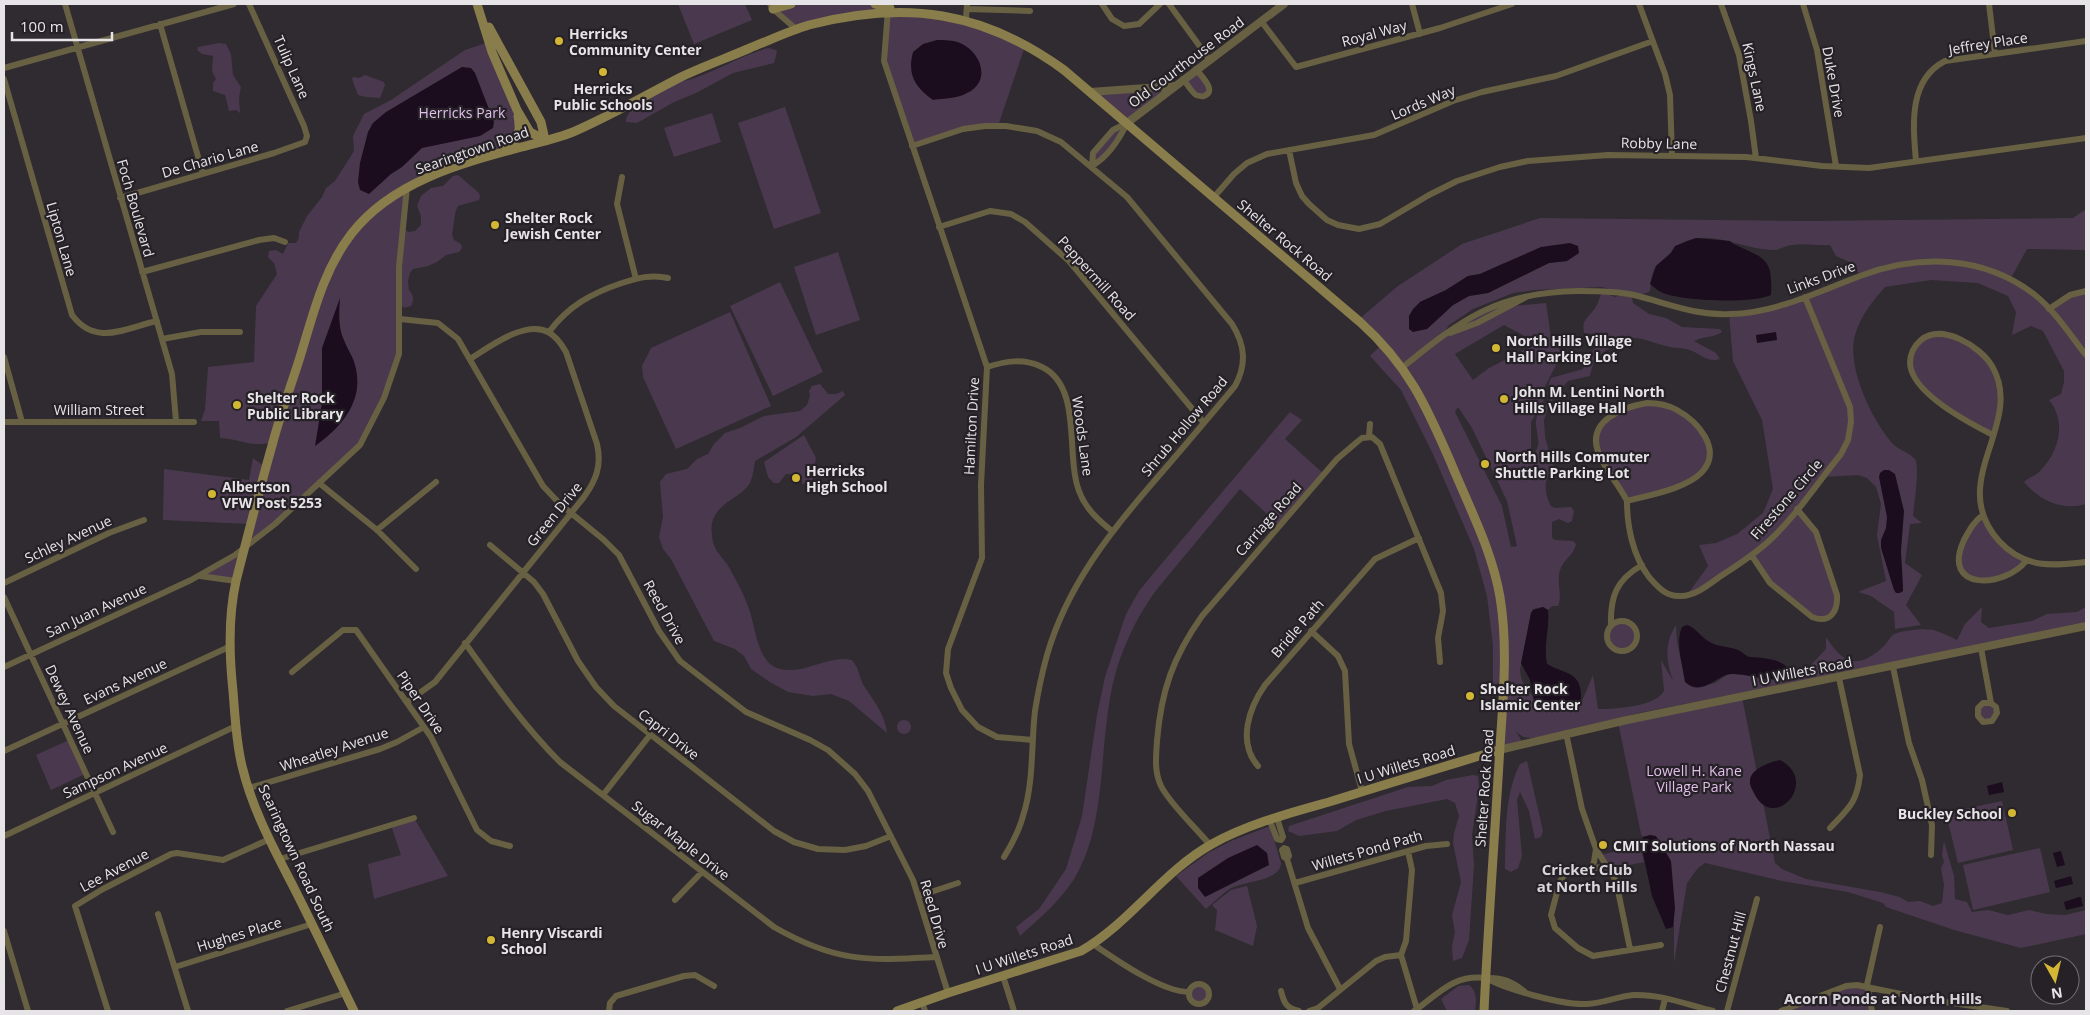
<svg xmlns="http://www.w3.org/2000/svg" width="2090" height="1015" viewBox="0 0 2090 1015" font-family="'Open Sans',sans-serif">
	<rect width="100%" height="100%" fill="#2f2b30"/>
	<path fill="#4a394e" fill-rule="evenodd" d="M678,4H745L752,20L694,44Z
		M791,4H875L895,9L916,10L1026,43L998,126H985L912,146L883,58L888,10L796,29L773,9Z
		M489,42L517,110L513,143L407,187L404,228L408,232L415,231L421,225V216L417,206L421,196L431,188L443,186L453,176L458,175L479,193L480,196L479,200L458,206C454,212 454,226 452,234L454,240L461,244L462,248L459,252L446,255L437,262L428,266L413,269L410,273L408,281L409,290C414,296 414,299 411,306L404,308L400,303L397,363L360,445L245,548L250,524L163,520L164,469L249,480L253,458L264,466L270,443C249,447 240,439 220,438L219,421H201L205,410L208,367L254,362L256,306L277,274L274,263L268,257L269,251L276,250L283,254L288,243H296L299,238V232L307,216L322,197L326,188L335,181L354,151L353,136L364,114L391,100L465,50Z
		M219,43L226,44L231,54L233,75L241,87L239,98L240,113L236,110L229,111L225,95L213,91V83L216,79L212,71L213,56L202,54L197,50L198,47Z
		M768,48L776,50L777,52L774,63L733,73L696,93L674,102L637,123L626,122C624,107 666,88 679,82C685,80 691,80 697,77C722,68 742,55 768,48Z
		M1196,69L1209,88L1202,96L1183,79Z
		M365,75L384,82L385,85L380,98L366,97L358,95L352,79L353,77L359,78Z
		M1174,86L1127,123L1119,139L1092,166L1093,153L1113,130L1127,123L1090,92Z
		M785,107L821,213L774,229L738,123Z
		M712,113L721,142L674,157L664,128Z
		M2086,209V250L2027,249L2010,280L2049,309L2070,295L2086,291V504C2062,511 2040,501 2024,482C2029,477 2036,476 2040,471C2059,452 2067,422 2049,400L2061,394L2064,382V371L2043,331L2031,326L2012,335L2016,312L2008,296L1978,283L1931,280L1885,287C1872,302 1861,315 1855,335C1846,366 1872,421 1893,444C1899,450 1910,453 1915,459C1920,466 1914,505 1913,516L1922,523L1910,524L1905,563L1922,575L1906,605L1921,625L1895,629L1894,612L1871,596L1858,592L1886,581L1877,535L1881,504L1876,487L1867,478L1858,475L1823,477L1797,508L1811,524L1837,595L1834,614L1819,620L1778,590L1752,556L1687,595L1708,566L1699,545L1716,543L1737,534L1763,513L1773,489L1762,420L1733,361L1729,314L1770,309L1861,275L1854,268L1852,263L1836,256L1830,245C1817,246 1805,243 1792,245C1786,245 1780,250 1774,250C1741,250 1698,221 1671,252C1667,257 1661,261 1657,265C1651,272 1651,283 1650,291L1646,293L1632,297L1633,303L1649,314L1666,318L1682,327L1720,329L1722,332C1713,338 1704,336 1694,341L1716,353L1720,359C1708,363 1702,355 1692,351C1684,347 1677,349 1670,347C1640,340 1632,329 1605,351C1594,361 1593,362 1590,376L1568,381L1554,397L1548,408L1544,420L1545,437L1554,467C1543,478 1544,493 1551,506L1555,508L1571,507L1574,511L1572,521L1568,523L1559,519L1552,522V538L1555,540L1573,541L1576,544C1574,555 1564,559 1560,570C1556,582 1563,595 1558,606H1552L1548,610L1543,607L1533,609L1531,613L1520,670C1521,681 1524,686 1531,694C1550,717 1556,704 1580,706L1593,675L1598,709C1614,709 1656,707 1664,691L1661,660L1673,681C1666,660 1664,644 1676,625L1677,641L1685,682L1703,686L1715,683L1728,674H1733L1780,679L1802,671L1811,665L1826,649V637C1844,665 1858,670 1884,646C1889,641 1890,635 1897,633C1908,630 1929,627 1939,632C1945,634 1951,637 1957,640L1965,624L1982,607L1981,622L1989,628L2032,621L2047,614L2077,612L2086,607V624L1639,713L1542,737C1531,738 1524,740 1516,731L1522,742L1499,750L1504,683L1493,684V646L1487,596L1474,549L1433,454L1401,390L1370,356L1382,344L1358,320L1398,286L1462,244L1540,218L1811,221L2073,218ZM1567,261L1549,263L1488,293L1469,296L1453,305L1427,329L1420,302L1446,290L1468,276L1480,274L1504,263ZM1602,287L1626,293L1615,297L1604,293L1601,294C1599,300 1597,307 1592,312C1585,320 1582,322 1584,333L1592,334L1597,339L1598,345L1590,354L1583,369L1551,378C1547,386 1547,390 1554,397C1517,423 1552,436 1531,458V422L1548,393L1543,390L1563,352L1552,344L1546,303L1513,306L1510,299L1443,334L1449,325L1473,309L1513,293L1535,290ZM1504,325L1538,343L1489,368L1473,380L1455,354ZM1458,407L1472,428L1507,501L1517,546L1511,547L1502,506L1455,412Z
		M838,252L860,320L816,335L794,267Z
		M780,282L823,372L773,396L730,306Z
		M730,312L771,406L676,449L643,377L642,366L651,348Z
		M1940,333L1963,341L1986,359L2001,390L1993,435L1937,402L1912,373C1913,343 1912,345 1940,333Z
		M820,384L828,394H836L843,391L845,395L796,437L755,461C754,467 753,477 750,483C740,499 717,502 712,523C711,528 712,537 713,542C715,551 722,557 727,564C735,578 744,594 749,609C755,625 757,661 777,668C802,677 828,654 852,660C860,670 858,674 863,684C873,701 885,713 887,733L849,701L831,694L813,696L788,692L770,682L751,669L744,656L735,649L714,641L671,559L663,549L659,537L663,517L660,482L666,474L687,469L697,459L708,454L714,444L725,433L740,428L764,416L800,411L807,405L810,396L809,391L812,386Z
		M1647,403L1677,410L1707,439V464L1689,481L1627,501C1616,483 1579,436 1607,419C1619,411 1635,408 1647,403Z
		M1290,412L1302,420L1285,439L1324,474L1280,526L1240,489C1220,513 1201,536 1182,559C1169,575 1155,590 1145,607C1136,620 1129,637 1123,651C1094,721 1113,816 1074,879C1060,901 1039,919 1020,936L1016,927L1039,909L1066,869L1082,816L1097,715L1105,677L1126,614L1139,591L1163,562Z
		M804,435L816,458L812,481L802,484L801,475L786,474L779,483H774L768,477L764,462Z
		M1983,515L1992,534L2026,561L2017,571L1977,581L1958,567L1963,543Z
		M244,550L236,580L201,576Z
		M1607 636a15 15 0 1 1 30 0a15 15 0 1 1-30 0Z
		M1742,697L1775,863L1782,869L1806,879L1880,892L1900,897L1908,902L1920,901L1933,906L1942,903L1944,885L1941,868L1944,862L1942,855L1944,841L1954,876L1955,899L1967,902L1972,912L1988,910L2008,915L2029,910L2047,914L2065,915L2086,910V934L2021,948L1954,930L1886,907L1883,903L1848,892L1782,881L1705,863L1698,868L1687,883L1674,963V898L1647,836L1643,837L1641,834L1618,722Z
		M1989,703L1997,715L1985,722L1977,710Z
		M897 727a7 7 0 1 1 14 0a7 7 0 1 1-14 0Z
		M69,740L85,774L51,790L36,755Z
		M1527,761L1543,831L1541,837L1535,839L1529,811L1520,792L1517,800L1522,856L1518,868L1511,872L1505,869C1506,835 1504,795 1520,764Z
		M1473,775L1478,776L1479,788L1472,835L1474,865L1469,940L1462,958L1453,961L1452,946L1455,932L1452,915L1461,882L1453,843L1454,833L1459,816L1455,803L1447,799L1386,811L1356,820L1337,831L1299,836L1288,831L1289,826L1408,787L1432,786L1446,780Z
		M2002,801L2013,850L1958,863L1946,813Z
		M414,818L448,876L374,899L368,864L401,855L391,825Z
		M1270,826L1281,863C1281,881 1244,881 1231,888C1222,894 1214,902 1206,909L1176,876L1208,853L1231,841Z
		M1640,846L1644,862L1609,869L1600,855Z
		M2040,848L2050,892L1973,910L1963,865Z
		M1247,886L1257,926L1253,946L1215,930L1217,910L1212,905L1231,890Z
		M1189 994a10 10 0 1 1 20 0a10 10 0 1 1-20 0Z
		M1469,985C1478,992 1476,1001 1475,1011H1447L1441,999L1458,986Z
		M1867,985L1872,1011H1781L1846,986Z"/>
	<path fill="#1b0c1e" d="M937,40C945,40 953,40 960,43C981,52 992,81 967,93C957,99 945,98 933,100C915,87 907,75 913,52L923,44Z
		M462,67L471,68L475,73L494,122L493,128L480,136L422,148L402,167L391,174L369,194L360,190L358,182L360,163L368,132L373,123L386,112Z
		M1696,238L1730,241L1732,243C1763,259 1773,255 1771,295C1751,304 1684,301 1663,293C1658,291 1655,288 1650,284L1656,266L1671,253L1675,246Z
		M1570,243L1578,246L1579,253L1567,261L1549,263L1488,293L1469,296L1453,305L1427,329L1413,332L1409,329V316L1413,309L1420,302L1446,290L1468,276L1480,274L1541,247Z
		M340,298C339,312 338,327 344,340C347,349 353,356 355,365C365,400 342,427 315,446L322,403V348Z
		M1776,332L1777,340L1757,343L1756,335Z
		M1884,470H1889L1895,474L1904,511L1901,551L1903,587V591L1900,593H1896L1894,590L1881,548V540L1886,528L1887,517L1879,477L1880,473Z
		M1543,607L1548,610C1550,628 1543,646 1547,664C1566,675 1582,671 1581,699L1577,703L1544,708L1534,701L1530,680L1521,663L1531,613L1533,610Z
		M1687,625C1696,628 1700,636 1708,641C1717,647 1728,646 1738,650C1743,652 1746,657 1751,657C1762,658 1791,659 1789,675C1774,686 1750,673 1732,674C1717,674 1702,698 1685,682C1683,664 1675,644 1682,627Z
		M1780,760C1820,781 1775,832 1755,795C1753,791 1749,785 1750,781C1750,769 1770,762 1780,760Z
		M2002,782L2004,792L1989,795L1987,786Z
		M1650,835L1656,836L1671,861L1675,908L1673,927L1666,929L1652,896L1641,844L1643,837Z
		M1257,845L1267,853L1269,865L1205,897L1198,888V878L1228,858Z
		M2061,851L2065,865L2057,867L2053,853Z
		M2071,876L2073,884L2056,888L2054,881Z
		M2079,897H2081L2083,906L2066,910L2064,902Z"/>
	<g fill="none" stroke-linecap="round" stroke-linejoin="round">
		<path stroke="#686042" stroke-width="6" d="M65,4L172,374L176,421
			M770,4L773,9L796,29
			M1102,4L1112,19L1124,26L1139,24L1160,4
			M1169,4L1209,59
			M1412,4L1420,34
			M1639,4L1665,74L1670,95L1672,156
			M1721,4L1739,55L1751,121L1756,158
			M1803,4L1817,50L1836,166
			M1989,4L1995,54
			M967,9L1030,11
			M888,10L884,61L987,367L981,485L982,558L948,649L946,673L951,688L962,710L978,727L997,737L1033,740
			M966,18L967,4
			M1261,21L1296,67L1440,28L1512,4
			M160,24L203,174
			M4,68L234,4
			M4,79L72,315C96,347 125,328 157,321
			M1183,79C1187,84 1191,91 1196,95C1199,96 1202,97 1204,96C1218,91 1200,75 1196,69
			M1127,123C1119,140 1109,156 1092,166L1093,153L1113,130Z
			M912,146L963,129L985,126H1006L1037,131L1061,142L1127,197L1232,324C1245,345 1247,364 1235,386C1209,417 1183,448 1156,479C1110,532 1067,586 1047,655C1042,673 1038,692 1035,711C1031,745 1034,782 1023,816C1019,831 1012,844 1004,857
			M1289,150L1296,183L1302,196L1309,204L1327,220L1338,225L1359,229L1380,224L1429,195L1457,181L1500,167L1528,161L1608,155L1746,157L1822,166L1869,168L2086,138
			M1916,161C1913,126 1908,80 1945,61L2086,41
			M622,177L617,204L636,279
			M1214,197L1234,174L1247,163L1267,154L1374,135L1453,101L1482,92L1556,76L1653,41
			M120,198L274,153L305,142L307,136L304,126L249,4
			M939,227L990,211L1011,214L1025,222L1069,261L1204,423
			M142,272L259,240L274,238L285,242
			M2049,309L2070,295L2086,291
			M400,319L438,323L458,339L543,486L560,504L604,540L619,555L659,631L680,661L746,712L810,740L828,750L855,774L868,791L913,880L948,993
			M549,332C568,306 592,293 622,283C638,278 652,274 668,278
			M1450,333L1477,323L1526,297
			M162,339L201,332H240
			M4,357L22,422
			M987,367C1006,361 1023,358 1042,367C1083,387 1065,454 1079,491C1085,508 1098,520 1112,531
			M1403,367C1462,319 1498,292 1578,291C1597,291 1616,291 1634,295C1667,303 1696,316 1730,314C1776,313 1817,292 1860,276C1918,254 1984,255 2035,295C2056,312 2070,335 2086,355
			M1647,403C1658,403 1668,405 1677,410C1697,421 1723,449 1702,472C1686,489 1649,495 1627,501C1619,485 1606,471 1599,454C1585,421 1623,407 1647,403Z
			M4,422H194
			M1993,435C1969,423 1911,393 1910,363C1910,354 1914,346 1921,340C1942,323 1980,346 1992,366C2026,424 1945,481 1999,541C2025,569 2052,566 2086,562
			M1369,436L1370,424
			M319,483L377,530L416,569
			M1627,501C1627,527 1633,556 1649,577C1658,587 1666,597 1681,596C1694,596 1707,586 1718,578C1736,566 1754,555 1770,540C1797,515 1818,482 1841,454L1848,440L1851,422L1850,407L1805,297
			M1983,515C1974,521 1969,531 1964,540C1940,592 2005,588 2026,561
			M377,530L436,482
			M490,545L534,582L543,594L578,661L596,687L614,706L774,831L794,842L818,849L845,850L866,846L891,836
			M1752,556L1770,583L1812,617C1830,624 1838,612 1837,595L1816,532L1797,509
			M200,576L236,581
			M4,583L109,533L144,520
			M4,597L113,832
			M1607 636a15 15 0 1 1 30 0a15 15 0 1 1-30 0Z
			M1611,626C1610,597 1616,580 1642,565
			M1311,631L1338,656L1345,671L1349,744L1362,791
			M465,643C495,685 524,726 560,762L774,927C835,962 867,961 935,957
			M1981,648L1991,703L1996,707L1997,713L1992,721L1983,722L1978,716V708L1983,703H1991
			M4,667L191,580L235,555L275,524L360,445L384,398L399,354V267L407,187
			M1893,667L1909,743L1922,780L1932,825L1931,855
			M292,672L343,630H356L431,737L477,830L491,841L510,846
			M407,702L435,682L584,497C596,480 602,466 597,444L566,352C562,345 556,336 548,332C525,320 489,347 470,359
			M1566,733L1582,809L1596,849L1616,881L1630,949
			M4,751L231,646
			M1258,766C1237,742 1249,708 1265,685L1375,559L1419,538
			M249,788L380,749L397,742L424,727
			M603,795L650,735
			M1270,821L1277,839L1281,840L1283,837L1277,818
			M1830,828C1848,809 1857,803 1860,775L1839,678
			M4,836L236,726
			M1210,845C1196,828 1170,804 1161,786C1154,771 1156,756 1157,741C1161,691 1173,657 1202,616L1337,459L1357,442L1362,438L1372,437L1380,444L1441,593L1443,611L1438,638L1440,662
			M1284,848L1287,849L1289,856L1287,859L1284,857L1282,850Z
			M1408,851L1412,870L1406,941L1401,955L1417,1009L1414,1011
			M280,859L414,818
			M1287,859L1308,928L1340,989
			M1607,866L1566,873L1560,881L1551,915L1555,928L1578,948L1593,956L1661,945
			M1591,868L1594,862L1596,849
			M1295,883L1426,846L1447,844
			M919,896L958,883
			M675,900L702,872
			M158,914L188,1011
			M4,931L28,1011
			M1093,944C1116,960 1162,992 1189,992
			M175,967L312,924
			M1003,976L1014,1011
			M1189 994a10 10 0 1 1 20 0a10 10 0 1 1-20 0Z
			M1281,991C1284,1003 1286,1008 1299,1011
			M1525,992C1513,982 1502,977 1486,978C1504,989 1563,1005 1585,1004C1602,1004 1618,996 1634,995C1661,994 1688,1005 1713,1011
			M922,1002L925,1011
			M108,1011L75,906L103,889L171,854L177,853L223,860L270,839
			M287,1011L346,993
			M609,1011L610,1003L616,996L684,976L695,975L714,986
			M1309,1011L1318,1008L1376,961L1385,957L1401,955
			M1418,1011L1417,1009C1440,992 1455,974 1486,978
			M1662,1011L1665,999
			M1727,1011L1757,899
			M1781,1011L1846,986L1857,985L1925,999L2007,1011
			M1872,1011L1867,985L1880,927"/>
		<path stroke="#686042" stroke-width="8" d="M1090,92L1174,86
			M1127,123L1284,4
			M1499,750L1627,720L2086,626"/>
		<path stroke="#897d4b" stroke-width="9" d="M477,4L492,52L517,110L530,132L545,140
			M875,4L890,8
			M773,9L791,4
			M489,27L541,122L545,140
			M506,149C519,138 521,132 518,116
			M354,1011C334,970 315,929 294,888C274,849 252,809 242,766C236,742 235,715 233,691C229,654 228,617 236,581C248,534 260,488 273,442C281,412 292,383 301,354C314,311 324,269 352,233C392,182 459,164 518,148C536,143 556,139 573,132C610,116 646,95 681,77C704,66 727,58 750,48C770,40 789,31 809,25C906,0 983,11 1064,70L1360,322C1408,365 1426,405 1451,463C1469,507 1492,550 1500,597C1509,652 1502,708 1499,763C1494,846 1488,928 1484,1011
			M897,1011L948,993L1081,951C1130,923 1162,872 1212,844C1248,824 1290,813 1329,802C1386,784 1443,767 1499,750"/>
	</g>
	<g fill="#d4b635" stroke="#252126" stroke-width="2">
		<circle cx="559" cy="41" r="5"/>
		<circle cx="603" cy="72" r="5"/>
		<circle cx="495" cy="225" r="5"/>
		<circle cx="1496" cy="348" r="5"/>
		<circle cx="1504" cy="399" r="5"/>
		<circle cx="237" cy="405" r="5"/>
		<circle cx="1485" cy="464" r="5"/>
		<circle cx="796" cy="478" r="5"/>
		<circle cx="212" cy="494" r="5"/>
		<circle cx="1470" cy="696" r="5"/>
		<circle cx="2012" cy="813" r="5"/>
		<circle cx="1603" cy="845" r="5"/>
		<circle cx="491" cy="940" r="5"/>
	</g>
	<g text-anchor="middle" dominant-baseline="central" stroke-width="4.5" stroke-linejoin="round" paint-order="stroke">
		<g font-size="14" font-weight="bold" fill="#e7e4e8" stroke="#252126" text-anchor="start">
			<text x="569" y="33">Herricks<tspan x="569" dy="16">Community Center</tspan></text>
			<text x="603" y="88" text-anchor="middle">Herricks<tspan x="603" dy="16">Public Schools</tspan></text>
			<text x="505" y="217">Shelter Rock<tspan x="505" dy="16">Jewish Center</tspan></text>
			<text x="1506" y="340">North Hills Village<tspan x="1506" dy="16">Hall Parking Lot</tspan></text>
			<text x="1514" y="391">John M. Lentini North<tspan x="1514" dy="16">Hills Village Hall</tspan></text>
			<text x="247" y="397">Shelter Rock<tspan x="247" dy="16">Public Library</tspan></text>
			<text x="1495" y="456">North Hills Commuter<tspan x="1495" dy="16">Shuttle Parking Lot</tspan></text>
			<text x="806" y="470">Herricks<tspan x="806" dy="16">High School</tspan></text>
			<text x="222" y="486">Albertson<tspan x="222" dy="16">VFW Post 5253</tspan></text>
			<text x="1480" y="688">Shelter Rock<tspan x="1480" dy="16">Islamic Center</tspan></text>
			<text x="2002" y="813" text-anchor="end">Buckley School</text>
			<text x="1613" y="845">CMIT Solutions of North Nassau</text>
			<text x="501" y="932">Henry Viscardi<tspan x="501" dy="16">School</tspan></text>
		</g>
		<g font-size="14" fill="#e7e4e8" stroke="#252126">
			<text transform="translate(1374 33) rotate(-15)">Royal Way</text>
			<text transform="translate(1988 43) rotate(-9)">Jeffrey Place</text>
			<text transform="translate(1186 62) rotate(-37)">Old Courthouse Road</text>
			<text transform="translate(292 67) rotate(66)">Tulip Lane</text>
			<text transform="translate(1755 77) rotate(78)">Kings Lane</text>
			<text transform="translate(1834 82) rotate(80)">Duke Drive</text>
			<text transform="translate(1423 102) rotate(-23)">Lords Way</text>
			<text transform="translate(1659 143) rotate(1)">Robby Lane</text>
			<text transform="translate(472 150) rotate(-19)">Searingtown Road</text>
			<text transform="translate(210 159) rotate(-16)">De Chario Lane</text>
			<text transform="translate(136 208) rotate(74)">Foch Boulevard</text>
			<text transform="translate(62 239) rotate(74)">Lipton Lane</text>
			<text transform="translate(1285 240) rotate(40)">Shelter Rock Road</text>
			<text transform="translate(1821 277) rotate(-20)">Links Drive</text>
			<text transform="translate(1097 278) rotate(48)">Peppermill Road</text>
			<text x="99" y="409">William Street</text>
			<text transform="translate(971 426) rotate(-87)">Hamilton Drive</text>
			<text transform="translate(1184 426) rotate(-50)">Shrub Hollow Road</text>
			<text transform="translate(1083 436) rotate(82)">Woods Lane</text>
			<text transform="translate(1786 499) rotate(-49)">Firestone Circle</text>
			<text transform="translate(554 514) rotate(-51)">Green Drive</text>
			<text transform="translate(1268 519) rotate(-49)">Carriage Road</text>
			<text transform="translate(68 539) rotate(-25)">Schley Avenue</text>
			<text transform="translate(96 610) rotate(-25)">San Juan Avenue</text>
			<text transform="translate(665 612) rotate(61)">Reed Drive</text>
			<text transform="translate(1297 628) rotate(-49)">Bridle Path</text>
			<text transform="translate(1802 671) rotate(-11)">I U Willets Road</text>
			<text transform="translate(125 681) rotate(-25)">Evans Avenue</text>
			<text transform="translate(421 702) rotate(56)">Piper Drive</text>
			<text transform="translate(70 709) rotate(65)">Dewey Avenue</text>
			<text transform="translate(669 734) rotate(38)">Capri Drive</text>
			<text transform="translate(334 749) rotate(-18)">Wheatley Avenue</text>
			<text transform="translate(1406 764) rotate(-17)">I U Willets Road</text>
			<text transform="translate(115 770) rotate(-25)">Sampson Avenue</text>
			<text transform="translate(1484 788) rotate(-86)">Shelter Rock Road</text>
			<text transform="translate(681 840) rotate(38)">Sugar Maple Drive</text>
			<text transform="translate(1367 850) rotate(-16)">Willets Pond Path</text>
			<text transform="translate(297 858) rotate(65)">Searingtown Road South</text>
			<text transform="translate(114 870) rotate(-28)">Lee Avenue</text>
			<text transform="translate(935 914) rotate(74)">Reed Drive</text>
			<text transform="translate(239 934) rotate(-17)">Hughes Place</text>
			<text transform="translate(1730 952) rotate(-75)">Chestnut Hill</text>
			<text transform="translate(1024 954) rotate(-18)">I U Willets Road</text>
		</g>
		<g font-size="14" fill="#e3bfec" stroke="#252126">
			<text x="462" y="112">Herricks Park</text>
			<text x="1694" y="770">Lowell H. Kane<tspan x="1694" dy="16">Village Park</tspan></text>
		</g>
		<g font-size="15" font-weight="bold" fill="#dad5dc" stroke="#252126">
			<text x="1587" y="869">Cricket Club<tspan x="1587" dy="17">at North Hills</tspan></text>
			<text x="1883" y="998">Acorn Ponds at North Hills</text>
		</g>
	</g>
	<rect width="2090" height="1015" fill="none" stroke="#e7e4e8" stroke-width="10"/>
	<g transform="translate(2055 980) rotate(172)"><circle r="24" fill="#252126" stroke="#736f74"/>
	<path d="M0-4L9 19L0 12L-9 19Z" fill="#d4b635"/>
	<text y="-8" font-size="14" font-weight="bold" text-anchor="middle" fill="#e7e4e8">N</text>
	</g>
	<path d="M12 32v8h100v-8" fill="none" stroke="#e7e4e8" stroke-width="2.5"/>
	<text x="20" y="32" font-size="15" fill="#e7e4e8" stroke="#252126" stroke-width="4" paint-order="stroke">100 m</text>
</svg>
